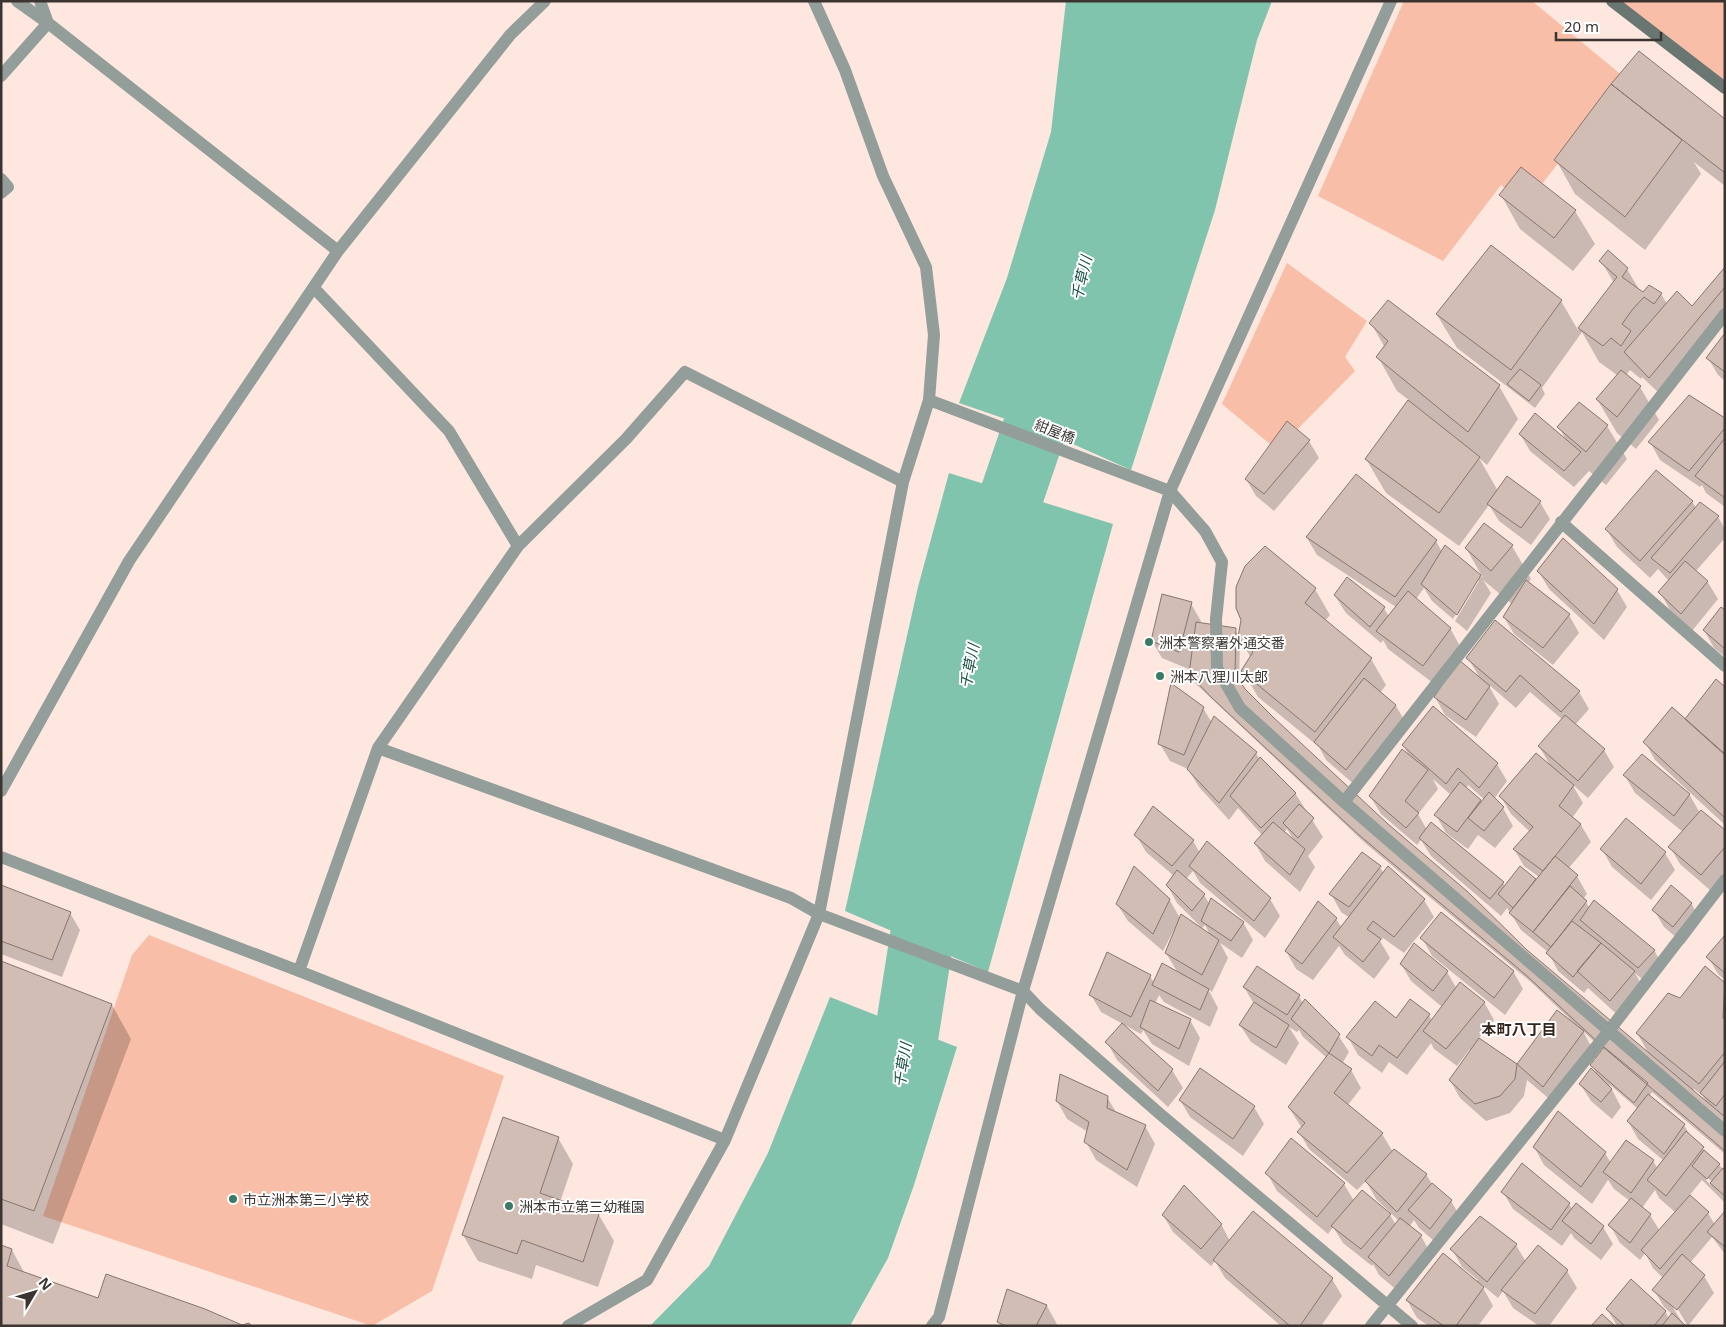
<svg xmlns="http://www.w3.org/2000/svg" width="1726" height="1327" viewBox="0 0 1726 1327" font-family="'Noto Sans','Noto Sans JP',sans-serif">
	<rect width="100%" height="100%" fill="#fde7df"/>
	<path fill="#f8bea7" d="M1404,1H1532L1624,77L1526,205L1501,185L1443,261L1318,196Z
		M1612,1H1725V89Z
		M1287,263L1367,321L1345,357L1355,371L1277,450L1222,404Z
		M149,935L504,1076L432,1291L372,1326L43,1216L132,955Z"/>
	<path fill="#81c4ae" d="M1066,1H1272L1257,40L1215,210L1131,470L1055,436L959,403L1007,278L1051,132Z
		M949,473L1113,524L988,972L845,911L918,587Z
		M830,997L957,1047L914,1185L888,1258L850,1326H650L709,1266L768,1153Z"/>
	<path fill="#0003" fill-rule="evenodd" d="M1640,53L1725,120V186L1694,162L1701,174L1645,250L1575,194L1556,160L1612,85Z
		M1501,195L1575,211L1595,244L1573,271L1520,229Z
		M1608,251L1627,269L1640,291L1644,294L1649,287L1661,294L1667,304L1693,307L1725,269V316L1660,394L1642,377L1641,379L1630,370L1626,375L1640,387L1659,420L1636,449L1617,433L1597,399L1617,375L1599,362L1582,332L1542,388L1545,394L1535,408L1457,348L1437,315L1561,301L1578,330L1614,283L1601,261Z
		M1371,323L1499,386L1518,419L1487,465L1479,458L1498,491L1540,502L1550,519L1531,545L1499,521L1489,505L1459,546L1386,493L1366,459L1409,400L1397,391L1378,357L1385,348Z
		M1725,335V381L1718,375L1708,358Z
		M1725,420V507L1706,493L1702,485L1700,487L1660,460L1650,442Z
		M1607,426L1627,459L1606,485L1589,471L1574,487L1530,451L1520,434L1567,442L1559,427Z
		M1309,441L1319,458L1274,511L1256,496L1246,479Z
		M1692,501L1696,508L1718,517L1725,529V538L1696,571L1707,581L1718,599L1692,631L1670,610L1660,592L1669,581L1658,569L1650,578L1617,547L1607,530Z
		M1307,538L1436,541L1442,552L1445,547L1483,578L1466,548L1512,546L1531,579L1528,583L1569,615L1579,633L1553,665L1514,634L1504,617L1512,604L1483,580L1491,593L1467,631L1455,621L1479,581L1477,580L1453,619L1432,601L1424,588L1416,599L1450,628L1460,646L1433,683L1388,649L1383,640L1381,643L1346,613L1335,596L1384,608L1389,617L1396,607L1317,555Z
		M1265,547L1315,589L1330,615L1325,621L1371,659L1386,685L1380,693L1396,706L1406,723L1356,786L1326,760L1319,747L1258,697L1243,671L1251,658L1240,639L1239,682L1244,690L1327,770L1527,951L1649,1054L1637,1033L1680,999L1725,984V1154L1652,1092L1649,1097L1684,1125L1691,1137L1725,1171V1203L1702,1180L1689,1196L1708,1213L1715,1225L1725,1213V1254L1712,1237L1690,1263L1704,1276L1714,1293L1688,1326H1617L1607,1309L1665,1311L1669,1319L1673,1315L1664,1307L1654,1290L1663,1278L1653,1268L1645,1253L1640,1260L1620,1243L1610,1225L1630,1201L1614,1189L1608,1180L1592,1204L1544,1165L1534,1147L1605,1153L1611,1163L1653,1161L1658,1169L1664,1161L1638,1139L1628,1121L1638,1109L1609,1084L1621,1107L1612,1119L1591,1101L1580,1084L1598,1076L1592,1065L1603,1050L1583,1031L1593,1050L1554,1103L1527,1080L1524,1096L1510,1113L1486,1121L1460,1098L1450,1080L1472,1051L1470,1049L1457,1066L1434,1049L1431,1043L1407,1075L1389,1062L1382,1073L1358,1055L1348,1037L1396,1019L1429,1015L1432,1021L1442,1007L1411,981L1401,964L1447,972L1457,989L1484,1002L1494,1020L1478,1039L1517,1066L1557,1011L1573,1024L1574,1023L1532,983L1365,843L1195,683L1190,674L1191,670L1162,658L1152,641L1191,604L1201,621L1200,624L1235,630L1239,637ZM1694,1089L1703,1096L1706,1101L1693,1091ZM1706,1176L1713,1183L1711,1185L1706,1180ZM1655,1190L1659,1198L1676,1213L1660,1231L1650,1215L1642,1208ZM1675,1304L1687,1325H1684L1672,1306Z
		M1539,572L1617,590L1627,607L1604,640L1549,589Z
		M1725,612V657L1714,648L1704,630Z
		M1468,658L1579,692L1589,709L1575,725L1604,750L1614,767L1588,798L1572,784L1583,803L1572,818L1581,825L1591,842L1568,869L1577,876L1587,894L1583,899L1590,908L1654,950L1664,968L1649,985L1635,973L1644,989L1621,1018L1588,988L1584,993L1558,971L1548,952L1521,930L1507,908L1501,916L1431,856L1421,840L1417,845L1381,814L1370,796L1410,757L1403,745L1497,764L1507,781L1494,799L1503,808L1513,826L1495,848L1478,835L1468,849L1446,833L1436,815L1451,795L1433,779L1438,789L1418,814L1427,830L1503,883L1506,887L1520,868L1536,881L1539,877L1524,866L1514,849L1530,832L1511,814L1501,797L1551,767L1539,746L1563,720L1530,692L1516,708L1488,684L1499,704L1476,737L1445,715L1435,697L1480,678ZM1468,785L1484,799L1482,802L1466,789Z
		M1725,689V825L1655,760L1645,742L1685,721Z
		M1203,708L1212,723L1256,753L1260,760L1295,793L1323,837L1308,856L1315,867L1300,892L1265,861L1255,843L1262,835L1238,808L1229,820L1199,787L1188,769L1170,761L1160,744ZM1287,829L1294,840L1284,832Z
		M1625,776L1689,794L1700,813L1725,831V876L1711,891L1680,864L1670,847L1683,832L1635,793Z
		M1153,808L1193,841L1200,853L1270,899L1280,916L1265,938L1200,883L1193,871L1186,879L1204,895L1210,905L1243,922L1253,940L1242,958L1220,943L1228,958L1212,992L1208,989L1218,1008L1210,1027L1164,1002L1159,995L1155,1004L1190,1020L1200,1038L1189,1066L1152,1044L1143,1030L1141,1034L1101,1012L1091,995L1150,976L1154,983L1178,973L1166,953L1210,935L1205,925L1202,928L1177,903L1167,885L1174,876L1146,852L1136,835Z
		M1602,849L1665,853L1675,870L1651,900L1612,867Z
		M1380,867L1384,874L1424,900L1434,917L1404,953L1383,938L1380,941L1390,958L1374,979L1345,955L1339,946L1313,980L1296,969L1286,951L1336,919L1342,928L1350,918L1341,912L1331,894Z
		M1,887L70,913L80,930L62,977L1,954Z
		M1169,899L1180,918L1163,951L1128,921L1117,904Z
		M1691,903L1701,921L1684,944L1664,927L1654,910Z
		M1725,937V980L1718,974L1708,957Z
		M1422,938L1513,971L1523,989L1505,1015L1432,956Z
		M1,963L112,1005L131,1039L53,1244L1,1224Z
		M1244,987L1299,996L1303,1004L1338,1035L1349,1052L1342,1064L1351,1070L1361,1088L1348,1105L1382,1134L1393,1152L1426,1174L1432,1184L1451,1201L1461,1218L1440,1246L1419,1228L1414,1220L1409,1227L1421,1236L1431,1254L1399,1292L1379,1275L1373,1264L1372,1266L1343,1243L1333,1227L1328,1234L1277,1191L1267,1173L1344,1184L1354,1201L1390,1215L1396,1225L1399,1221L1376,1199L1366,1181L1357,1190L1309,1149L1299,1132L1302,1128L1289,1108L1327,1058L1303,1037L1299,1030L1297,1032L1289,1027L1299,1043L1286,1065L1251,1042L1240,1025L1254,1004Z
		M1122,1025L1172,1070L1183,1088L1168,1107L1117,1060L1107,1042Z
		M1107,1097L1117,1114L1145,1126L1155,1144L1137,1187L1096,1160L1086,1142L1088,1132L1067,1119L1057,1101Z
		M1180,1100L1254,1107L1264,1124L1243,1156L1190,1117Z
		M558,1138L573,1164L560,1202L599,1215L614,1241L598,1287L536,1265L532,1279L478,1261L463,1235Z
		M1503,1192L1569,1204L1572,1209L1603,1227L1613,1244L1601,1260L1574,1238L1571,1233L1562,1246L1513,1209Z
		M1163,1215L1221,1224L1230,1241L1332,1279L1342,1296L1321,1326H1281L1225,1278L1215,1261L1211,1266L1173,1232Z
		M1516,1245L1526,1262L1567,1271L1577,1288L1549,1326H1539L1513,1308L1503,1291L1498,1298L1481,1284L1493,1306L1478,1326H1429L1417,1318L1407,1300L1478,1280L1462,1267L1452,1249Z
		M1,1246L12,1250L25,1274L99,1299L1,1326Z
		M1008,1291L1047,1306L1057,1324L1055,1326H1001L999,1321Z"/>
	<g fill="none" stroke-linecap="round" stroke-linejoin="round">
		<path stroke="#81c4ae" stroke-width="64" d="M987,576L991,556L1063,345
			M894,1115L932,873"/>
	</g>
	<path fill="#d2bdb5" stroke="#88756e" d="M1639,51L1725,119V173L1611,84Z
		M1611,84L1682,140L1625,217L1554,160Z
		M1521,167L1576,210L1554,238L1499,195Z
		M1491,245L1562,300L1511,370L1436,314Z
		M1608,250L1628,268L1622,277L1643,292L1649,285L1662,293L1654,304L1644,297L1632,310L1622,324L1631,331L1621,346L1611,338L1603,346L1578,328L1617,277L1599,261Z
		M1725,267V287L1649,378L1624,352L1677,291L1692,306Z
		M1388,300L1500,385L1468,432L1376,357L1388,341L1369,323Z
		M1725,333V372L1706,358Z
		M1520,369L1541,385L1529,401L1507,384Z
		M1621,370L1641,386L1617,417L1596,399Z
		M1689,395L1725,418V428L1689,471L1648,442Z
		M1408,400L1480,457L1439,513L1365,459Z
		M1579,402L1608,425L1586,452L1557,427Z
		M1535,413L1581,452L1564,471L1519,434Z
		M1287,421L1310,440L1264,494L1245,479Z
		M1725,438V498L1695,476Z
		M1656,470L1693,501L1640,561L1605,529Z
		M1356,474L1437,540L1395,597L1306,537Z
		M1507,476L1541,501L1521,528L1487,504Z
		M1700,502L1719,516L1670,573L1651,558Z
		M1484,523L1513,545L1491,571L1465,548Z
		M1563,538L1618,589L1594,624L1537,571Z
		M1445,545L1481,575L1457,615L1421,584Z
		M1265,546L1316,588L1305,603L1372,658L1315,732L1241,671L1253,652L1238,637L1241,620L1236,608V587L1245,566Z
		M1685,561L1708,581L1681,614L1658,592Z
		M1347,577L1385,607L1370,627L1334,595Z
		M1526,580L1570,614L1543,648L1503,617Z
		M1408,591L1451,628L1423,666L1376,631Z
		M1162,594L1192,602L1179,652L1151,641Z
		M1721,607L1725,610V649L1703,630Z
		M1495,620L1580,691L1561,712L1520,675L1506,692L1466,658Z
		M1196,622L1236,628L1235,674L1245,689L1273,717L1388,824L1468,892L1527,950L1725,1117V1151L1602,1046L1526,975L1359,835L1212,698L1189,674Z
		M1459,660L1490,686L1466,720L1434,697Z
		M1364,678L1396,705L1346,770L1314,742Z
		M1716,679L1725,687V755L1685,719Z
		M1171,683L1204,707L1184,755L1158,744Z
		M1433,706L1498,763L1479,788L1458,768L1446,784L1402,745Z
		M1672,707L1725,754V818L1643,742Z
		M1565,715L1605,749L1578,781L1538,746Z
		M1214,716L1257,752L1219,803L1187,769Z
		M1402,749L1428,770L1405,801L1419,813L1406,828L1369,796Z
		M1536,753L1574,785L1559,806L1581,824L1543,871L1513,849L1533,827L1499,796Z
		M1642,754L1690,794L1674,816L1623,775Z
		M1260,757L1296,793L1261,828L1230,796Z
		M1460,782L1481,800L1457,832L1434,815Z
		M1489,792L1504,807L1484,831L1468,818Z
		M1299,804L1314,818L1298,838L1283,823Z
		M1153,806L1194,840L1172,866L1134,835Z
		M1701,810L1725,830V847L1701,875L1668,847Z
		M1626,818L1666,852L1641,884L1600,849Z
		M1273,822L1305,849L1290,875L1254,843Z
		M1431,822L1504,882L1490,899L1419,838Z
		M1207,841L1271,898L1254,921L1189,866Z
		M1362,852L1381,866L1349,907L1329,894Z
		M1555,856L1578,875L1533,932L1509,913Z
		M1134,866L1170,899L1153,934L1116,904Z
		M1388,866L1425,899L1394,937L1373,921L1367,929L1381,939L1363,962L1333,937Z
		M1520,866L1536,879L1513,908L1498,894Z
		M1177,870L1205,894L1192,911L1166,885Z
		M1,885L71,912L52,960L1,941Z
		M1671,885L1692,903L1673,927L1652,910Z
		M1570,886L1587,901L1551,947L1533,932Z
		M1211,898L1244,922L1231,941L1201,921Z
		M1594,900L1655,950L1638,968L1580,920Z
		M1318,901L1337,918L1302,964L1285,951Z
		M1441,912L1514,971L1494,998L1420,938Z
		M1181,914L1219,940L1202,975L1165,953Z
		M1572,921L1601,943L1573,977L1546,953Z
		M1725,935V973L1706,957Z
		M1414,943L1448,971L1433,991L1400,964Z
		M1601,943L1635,971L1610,1001L1577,971Z
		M1107,952L1151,975L1131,1017L1089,995Z
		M1,961L112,1004L34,1211L1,1199Z
		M1162,963L1209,989L1200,1010L1152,985Z
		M1257,966L1300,995L1287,1015L1243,987Z
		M1705,966L1725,983L1723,1018L1725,1020V1052L1699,1084L1636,1033L1668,993L1680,998Z
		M1460,982L1485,1002L1446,1049L1423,1031Z
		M1305,999L1340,1034L1329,1053L1291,1019Z
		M1410,999L1430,1014L1397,1058L1379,1045L1372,1056L1346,1037L1375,1001L1396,1018Z
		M1150,1000L1191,1019L1179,1049L1140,1027Z
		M1254,1002L1289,1025L1276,1048L1239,1025Z
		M1557,1010L1584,1031L1543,1087L1517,1064Z
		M1122,1023L1173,1069L1158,1091L1105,1042Z
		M1479,1038L1517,1064L1515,1079L1500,1096L1475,1104L1449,1080Z
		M1604,1047L1648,1083L1634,1103L1590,1065Z
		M1329,1053L1352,1069L1334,1093L1383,1133L1347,1173L1297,1132L1305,1123L1288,1107Z
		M1725,1061V1094L1716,1106L1700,1093Z
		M1200,1068L1255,1106L1233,1139L1179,1100Z
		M1591,1068L1612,1089L1601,1102L1579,1084Z
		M1060,1074L1108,1096L1107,1108L1146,1125L1127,1170L1084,1142L1089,1122L1056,1101Z
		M1648,1094L1685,1124L1664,1154L1627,1121Z
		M1558,1111L1606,1152L1581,1187L1533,1147Z
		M503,1117L559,1137L540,1193L599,1214L583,1262L522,1240L517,1254L462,1235Z
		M1686,1131L1704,1147L1666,1196L1647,1180Z
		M1291,1138L1345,1183L1317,1217L1265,1173Z
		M1626,1140L1654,1160L1631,1193L1603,1172Z
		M1394,1149L1427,1174L1397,1212L1365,1181Z
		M1704,1150L1720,1164L1707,1179L1692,1166Z
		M1522,1163L1570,1203L1551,1230L1501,1192Z
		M1723,1168L1725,1169V1196L1710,1183Z
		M1432,1183L1452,1200L1430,1229L1408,1210Z
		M1184,1185L1222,1224L1201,1249L1162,1215Z
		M1362,1190L1391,1214L1361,1249L1331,1226Z
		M1690,1195L1709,1212L1660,1269L1641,1250Z
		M1631,1198L1651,1214L1630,1243L1608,1225Z
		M1576,1203L1604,1226L1591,1244L1562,1221Z
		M1253,1211L1333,1278L1300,1326H1290L1213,1260Z
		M1725,1211V1247L1707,1232Z
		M1480,1216L1517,1244L1487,1282L1450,1249Z
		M1400,1218L1422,1235L1389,1276L1368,1257Z
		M1,1245L12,1249L7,1266L98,1298L106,1274L205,1309L242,1325L249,1323L252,1326H1Z
		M1538,1245L1568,1270L1535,1314L1501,1290Z
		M1443,1253L1484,1287L1456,1326H1444L1406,1300Z
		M1682,1254L1705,1275L1677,1310L1652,1290Z
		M1631,1279L1666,1311L1654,1326H1625L1606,1309Z
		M1007,1289L1047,1305L1036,1326H1006L997,1322Z
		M1672,1313L1686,1326H1662Z
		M1602,1314L1615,1326H1591Z"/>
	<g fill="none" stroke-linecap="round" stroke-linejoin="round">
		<path stroke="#939d99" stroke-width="12" d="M1216,619L1217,668L1240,708L1344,802L1725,1131"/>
		<path stroke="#939d99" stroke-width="12" d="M17,1L48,23L338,251
			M1,76L48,23L40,1
			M1,179L8,187L1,193
			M314,288L449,431L518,546
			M929,400L1170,491L1205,531L1222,562L1216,619
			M1561,522L1725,666
			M378,748L791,898L819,914L1023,991L1040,1009L1160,1114L1412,1326
			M1,791L129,561L338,251L510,35L545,1
			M1344,802L1725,314
			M1,857L299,971L725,1140
			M299,971L378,748L518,546L626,439L685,372L903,482
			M568,1326L647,1280L725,1140L819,914L903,482L929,400L934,335L926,267L883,176L845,70L814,1
			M932,1326L939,1317L1023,991L1170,491L1391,1
			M1371,1326L1608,1032L1725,880"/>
		<path stroke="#697671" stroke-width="12" d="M1612,1L1725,88"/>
	</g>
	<g fill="#3b7a67" stroke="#fff" stroke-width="2">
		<circle cx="1149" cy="642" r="5"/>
		<circle cx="1160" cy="676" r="5"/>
		<circle cx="233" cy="1199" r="5"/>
		<circle cx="509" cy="1206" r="5"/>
	</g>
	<g text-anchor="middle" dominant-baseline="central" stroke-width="4" stroke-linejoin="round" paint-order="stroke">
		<g font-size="14" fill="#3c3431" stroke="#fff">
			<text transform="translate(1055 431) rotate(21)">紺屋橋</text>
		</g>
		<g font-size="14" fill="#3c3431" stroke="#fff" text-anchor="start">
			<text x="1159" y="642">洲本警察署外通交番</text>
			<text x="1170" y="676">洲本八狸川太郎</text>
			<text x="243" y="1199">市立洲本第三小学校</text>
			<text x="519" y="1206">洲本市立第三幼稚園</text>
		</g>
		<g font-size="15" font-style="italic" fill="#195041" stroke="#fff">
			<text transform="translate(1081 278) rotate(-77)">千草川</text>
			<text transform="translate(969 666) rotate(-79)">千草川</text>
			<text transform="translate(902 1065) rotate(-81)">千草川</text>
		</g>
		<g font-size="15" font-weight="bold" fill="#34251f" stroke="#fff">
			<text x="1519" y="1029">本町八丁目</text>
		</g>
	</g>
	<rect width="1726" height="1327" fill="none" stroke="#3c3431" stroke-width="5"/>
	<g transform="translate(35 1292) rotate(52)" stroke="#ffffff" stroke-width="4" paint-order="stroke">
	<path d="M0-4L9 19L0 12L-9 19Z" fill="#3c3431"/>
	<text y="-8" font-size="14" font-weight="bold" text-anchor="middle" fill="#3c3431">N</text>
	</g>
	<path d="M1556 32v8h105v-8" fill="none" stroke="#3c3431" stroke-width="2.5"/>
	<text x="1564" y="32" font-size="15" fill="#3c3431" stroke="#ffffff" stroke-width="4" paint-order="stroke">20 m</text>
</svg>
